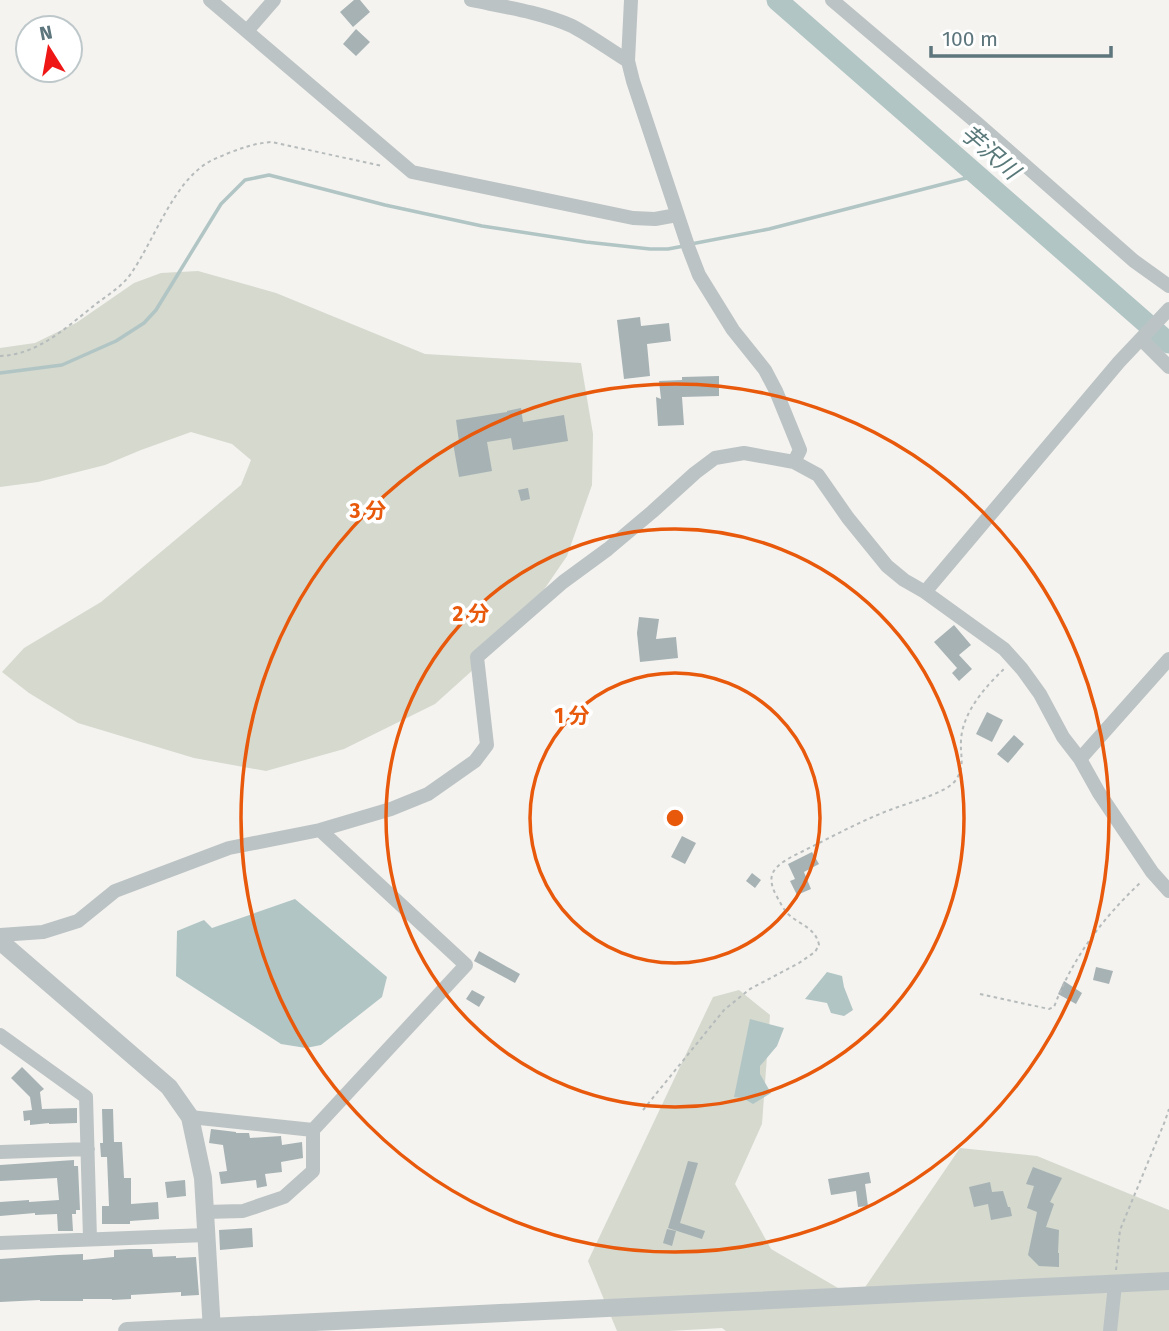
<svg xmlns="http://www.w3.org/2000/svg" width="1169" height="1331" viewBox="0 0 1169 1331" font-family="'Fira Sans','Noto Sans JP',sans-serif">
	<rect width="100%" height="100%" fill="#f4f3ef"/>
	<path fill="#d5d9ce" d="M198,271L276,293L425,354L581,363L593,434L592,485L567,556L515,632L435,704L344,749L266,771L194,758L78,723L29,693L2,672L24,648L101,602L241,485L251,460L232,444L191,432L141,450L105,465L38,482L0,487V348L35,343L76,323L134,283L161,273Z
		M739,990L770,1015L762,1124L735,1184L771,1249L857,1299L960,1148L1037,1156L1169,1210V1331H726L722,1328L669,1331H617L588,1261L713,997Z"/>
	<path fill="#b1c5c5" d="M295,899L387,977L382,997L321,1045L306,1048L281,1044L176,976L177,931L204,920L212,928Z
		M827,972L842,976L844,987L853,1010L844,1016L831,1013L827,1003L805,999Z
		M750,1019L784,1028L777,1046L760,1066V1074L771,1093L753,1104L743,1098L734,1097Z"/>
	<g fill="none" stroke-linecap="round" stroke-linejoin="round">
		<path stroke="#b1c5c5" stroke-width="3.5" d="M691,244L769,229L978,175
			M0,373L62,365L116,341L144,323L156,310L221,204L245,180L269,175L385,205L482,226L586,242L650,249H668L684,246"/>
		<path stroke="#b1c5c5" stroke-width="21" d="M777,0L1169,343"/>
	</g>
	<path fill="#a7b2b5" d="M354,0H360L370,12L353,27L340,12Z
		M356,29L370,42L356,56L343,44Z
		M640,317L641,326L669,323L671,341L647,344L650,376L624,379L617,320Z
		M719,376V396L682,397L684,425L658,426L656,397L661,399L659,381L682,380V377Z
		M521,408L523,422L564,415L568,441L513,450L511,438L487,442L492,471L459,477L453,443L459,442L456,420L507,412V411Z
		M528,488L530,499L521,501L518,490Z
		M639,617L659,619L656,639L676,637L678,658L640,662L637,633Z
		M954,625L971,645L959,655L972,669L959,681L952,673L957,668L934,642Z
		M987,712L1003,720L992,742L976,734Z
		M1014,735L1024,744L1008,763L997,754Z
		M682,836L696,843L685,864L671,857Z
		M812,852L819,864L804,872L811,889L797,895L790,881L795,879L788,864Z
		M752,873L761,880L755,888L746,881Z
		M479,951L520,974L515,983L474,961Z
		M1096,967L1113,971L1109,984L1093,980Z
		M1064,981L1082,993L1076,1004L1058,994Z
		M472,990L485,997L479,1007L466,999Z
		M22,1067L44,1089L40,1092L42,1109L77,1108V1123L49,1124V1123L30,1125V1120L24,1121L23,1111L32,1110L30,1097L11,1078Z
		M102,1109H113L114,1142H122L124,1178H131V1204L158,1202L159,1219L130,1221V1224H102V1206H109L107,1157H101L100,1143H103Z
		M211,1129L236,1132V1133H249L250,1138L281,1136L282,1145L302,1142L303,1158L281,1162L282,1172L265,1174L267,1186L257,1188L256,1180L221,1184L219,1172L227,1171L223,1145L209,1143Z
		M74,1160V1166H78L80,1210H76V1214H72L73,1231H58L57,1214L35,1215V1213L0,1216V1202L29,1200V1202L59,1200L57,1178L0,1181V1165Z
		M688,1161L698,1163L680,1223L705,1231L702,1239L668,1228Z
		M1033,1167L1062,1178L1050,1202L1054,1204L1046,1227L1059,1230L1058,1253H1059V1267L1039,1266L1028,1255L1037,1212L1027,1208L1034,1186L1026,1184Z
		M869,1172L871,1183L865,1184L868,1206L858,1207L856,1191L831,1195L828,1179Z
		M185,1180L186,1196L167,1198L165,1182Z
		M990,1182L992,1192L1003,1191L1008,1207H1010L1012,1216L991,1220L988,1204L974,1207L969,1187Z
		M252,1228L253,1247L220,1250L219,1230Z
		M667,1229L676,1231L672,1246L663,1243Z
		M130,1249H152L153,1257L176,1256V1258L196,1257L199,1295L181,1296V1292L131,1295V1299L112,1300V1299H83V1301H40V1300L0,1302V1259L58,1255L83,1254V1260L114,1257V1250Z"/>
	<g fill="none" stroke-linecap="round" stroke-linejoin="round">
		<path stroke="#b6bbbc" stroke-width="2" stroke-dasharray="3.5 3.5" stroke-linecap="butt" d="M0,356C38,355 68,326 96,304C109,294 123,286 132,272C154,240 173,184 207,163C213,159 220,157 226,154C242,148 255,143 272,142L382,166
			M980,994L1049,1009L1054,1007C1073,957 1102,919 1141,882
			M643,1110L724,1010L750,989L799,963L815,952L819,945C816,928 800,925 788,914C783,909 780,902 776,895C765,874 775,866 793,856C820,843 847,828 875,816C897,806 920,801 941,791C947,788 954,784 957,778C965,766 960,754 961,741C962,713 985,687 1004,669
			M1116,1270L1120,1230L1165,1121L1169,1109"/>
		<path stroke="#bcc3c5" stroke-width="14" d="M210,0L412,172L633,218L655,219L677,215
			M471,0C505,7 540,12 572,26C591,36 610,50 628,61
			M631,0L628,61L633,81L689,249L699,275L733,330L765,370L776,391L800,450L794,462
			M832,0L977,123L1134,261L1169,286
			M247,31L274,0
			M1141,339L1169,367
			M925,592L1119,362L1169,309
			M1080,759L1169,659
			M0,935L43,932L78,921L115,891L229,848L320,830L391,809L428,794L475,761L487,745L477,657L563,582L608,549L652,512L695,473L715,458L744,453L794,462L818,475L848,518L887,566L904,580L925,592L1004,649L1022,669L1040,694L1063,737L1080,759L1099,793L1152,872L1169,891
			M0,1035L86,1097L90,1239
			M190,1117L313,1130
			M0,1152L88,1149
			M204,1212L243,1211L284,1197L313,1171V1130L466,965L320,830
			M0,1243L206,1235
			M1110,1331L1115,1285"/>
		<path stroke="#bcc3c5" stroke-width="18" d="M0,941L169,1087L190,1117L203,1178L212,1331
			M127,1331L1169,1281"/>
	</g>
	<g fill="none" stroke="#e8590c" stroke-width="3.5">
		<circle cx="675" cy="818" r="145"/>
		<circle cx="675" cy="818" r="289"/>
		<circle cx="675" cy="818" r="434"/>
	</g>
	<g text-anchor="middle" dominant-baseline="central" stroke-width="7" stroke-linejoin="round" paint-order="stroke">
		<g font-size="23" font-style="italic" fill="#587879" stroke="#fff">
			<text transform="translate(990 152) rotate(41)">芋沢川</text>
		</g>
	</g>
	<circle cx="675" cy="818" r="10" fill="#e8590c" stroke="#fff" stroke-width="3.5"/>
	<g font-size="21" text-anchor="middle" font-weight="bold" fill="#e8590c" stroke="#fff" stroke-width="7" stroke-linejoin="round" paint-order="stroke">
		<text x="368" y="518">3 分</text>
		<text x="471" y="621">2 分</text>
		<text x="572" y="723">1 分</text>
	</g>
	<g transform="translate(49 49) rotate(349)"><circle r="33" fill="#ffffff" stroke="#bec8cb" stroke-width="2"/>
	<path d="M0-5L12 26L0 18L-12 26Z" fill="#ee1715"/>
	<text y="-10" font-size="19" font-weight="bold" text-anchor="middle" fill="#5d767d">N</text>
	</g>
	<path d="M931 46v10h180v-10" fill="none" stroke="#5d767d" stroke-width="3.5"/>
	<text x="942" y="46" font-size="21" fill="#5d767d" stroke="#ffffff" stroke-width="5" paint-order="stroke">100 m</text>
</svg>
